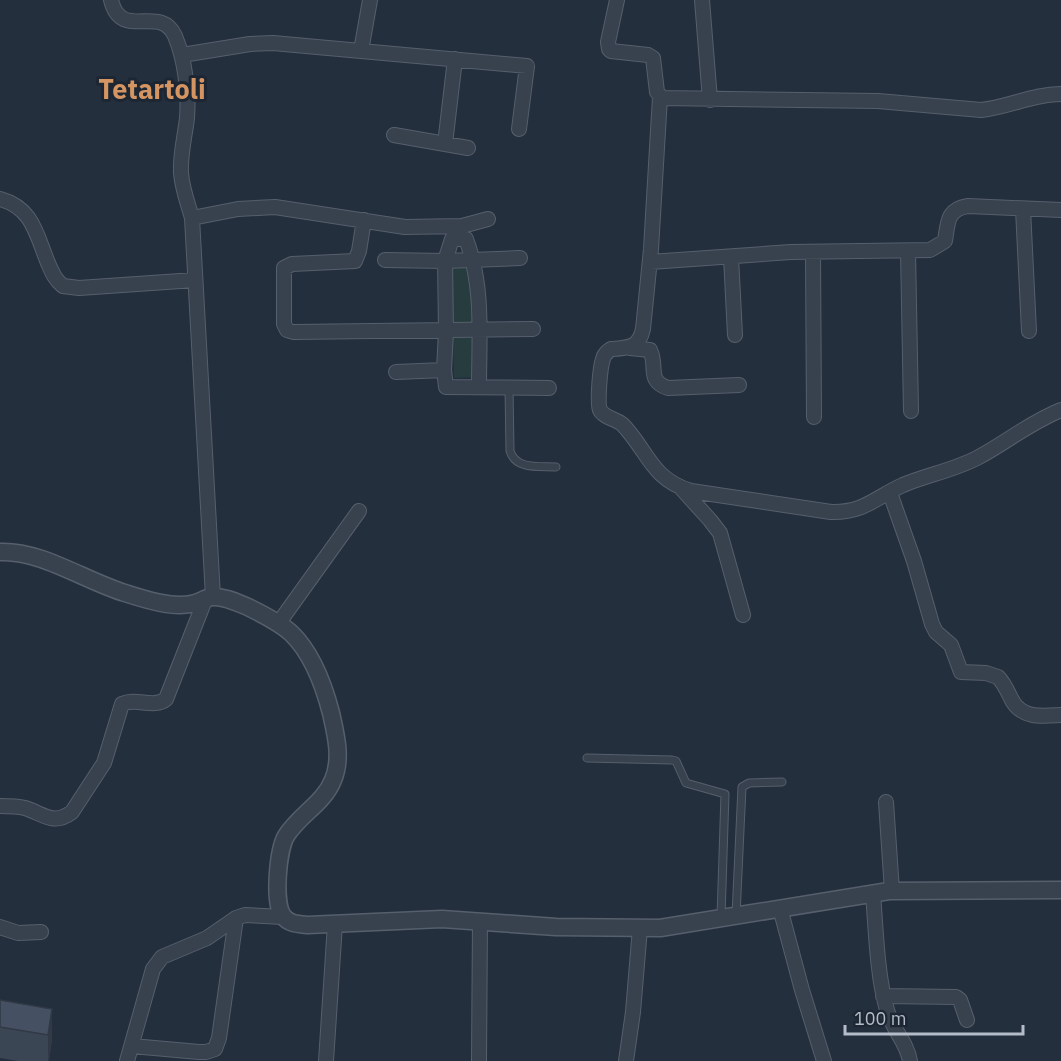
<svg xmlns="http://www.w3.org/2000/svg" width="1061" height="1061" viewBox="0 0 1061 1061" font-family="'IBM Plex Sans',sans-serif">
	<rect width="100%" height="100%" fill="#242f3e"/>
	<path fill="#263c3f" d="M468,266L473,294L474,325L450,324L449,267Z
		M453,336L472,337L474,377L454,378Z"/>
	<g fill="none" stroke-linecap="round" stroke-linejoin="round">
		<defs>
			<path id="service" d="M509,387L510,451C516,470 539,466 556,467
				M587,758L672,760L676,761L686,783L725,794L721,917
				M736,915L742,787L749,783L782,782"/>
			<path id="minor" d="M111,0C121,42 160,3 175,36C185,60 189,92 187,118C185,136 180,154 181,173C182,188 188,204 192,218L213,597
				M617,0L608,42L609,49L611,51L648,55L653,58L657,92L662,98L878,101L981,110C1009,107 1033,94 1061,94
				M702,0L710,100
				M361,51L370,0
				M182,55L250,44L273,43L527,66L519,129
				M660,97L651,249L643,329C639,348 628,348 611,349C607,352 604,354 603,359C600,367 597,403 600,410C604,418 617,419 623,425C648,451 651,479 691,491L831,512C864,513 876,497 903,485C927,475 954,470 977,458C1007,442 1029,423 1061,410
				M394,135L468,148
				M445,144L455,59
				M0,199C33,208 36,234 48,263C52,272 55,280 63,286L79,288L195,280
				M1023,209L1029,331
				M192,218L238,209L275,207L405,227L462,226L488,219
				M364,220L359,251L355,261L292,264L284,268V324L287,330L294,332L533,329
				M908,251L911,411
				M813,253L814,417
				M731,257L735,335
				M385,260L445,261L446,331L444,370L446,387L549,388
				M650,262L791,252L930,250L945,241C948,222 947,209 968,206L1061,210
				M630,348L650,350C658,366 646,381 668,388L739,385
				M396,372L444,370
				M479,387C479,337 484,287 466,239H452L445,261L520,258
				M681,488L710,520L720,533L743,615
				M890,493L914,561L932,624L936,632L951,645L961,672L986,673L998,677C1005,684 1008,693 1013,702C1024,719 1043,716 1061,715
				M278,624L359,511
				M886,802L892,891
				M0,806C8,806 17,806 25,808C44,814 53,826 72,812L104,763L122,704C136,697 154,709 166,699L205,600
				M873,894C876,930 877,976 887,1010C892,1029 907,1042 910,1061
				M780,908L802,990L824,1061
				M0,927L18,933L41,932
				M883,996L956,997L960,1000L967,1020
				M132,1046L199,1052H206L215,1049L219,1038L236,918
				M127,1061L153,969L162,957L207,938L236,918L245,915L283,917
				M326,1061L335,924
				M479,1061L480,921
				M626,1061L633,1012L640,928"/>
			<path id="tertiary" d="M0,552C41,550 85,581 125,593C144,599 171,608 191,604C199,603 206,597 213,597C224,596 238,603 248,607C262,614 279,622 291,633C312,653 324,686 331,713C336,735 342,759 333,780C324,803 299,815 286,836C278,850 273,902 283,916C289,924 298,924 308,925L442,919L556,927L660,928L889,891L1061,890"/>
		</defs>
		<use href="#service" stroke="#565f6c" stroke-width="9"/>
		<use href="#minor" stroke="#565f6c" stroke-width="16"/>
		<use href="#tertiary" stroke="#565f6c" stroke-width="19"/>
		<use href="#service" stroke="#38414e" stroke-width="7"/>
		<use href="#minor" stroke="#38414e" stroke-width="14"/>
		<use href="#tertiary" stroke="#38414e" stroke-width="16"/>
	</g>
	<path fill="#3b4654" d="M0,1000L52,1009V1039L49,1061H18L0,1058Z"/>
	<path fill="#303945" d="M52,1009V1039L49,1061H48V1035Z"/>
	<path fill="#455162" stroke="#303945" stroke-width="1.5" d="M0,1000L52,1009L48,1035L0,1027Z"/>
	<g text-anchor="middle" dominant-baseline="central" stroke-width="6" stroke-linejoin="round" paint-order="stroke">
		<g font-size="27" font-weight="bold" fill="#d59563" stroke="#1d2633">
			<text x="152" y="88">Tetartoli</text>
		</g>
	</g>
	<path d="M845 1025v9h178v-9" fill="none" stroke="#b4bcc9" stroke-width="3"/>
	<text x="854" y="1025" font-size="18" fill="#b4bcc9" stroke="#1d2633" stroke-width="4.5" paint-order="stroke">100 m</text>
</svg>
